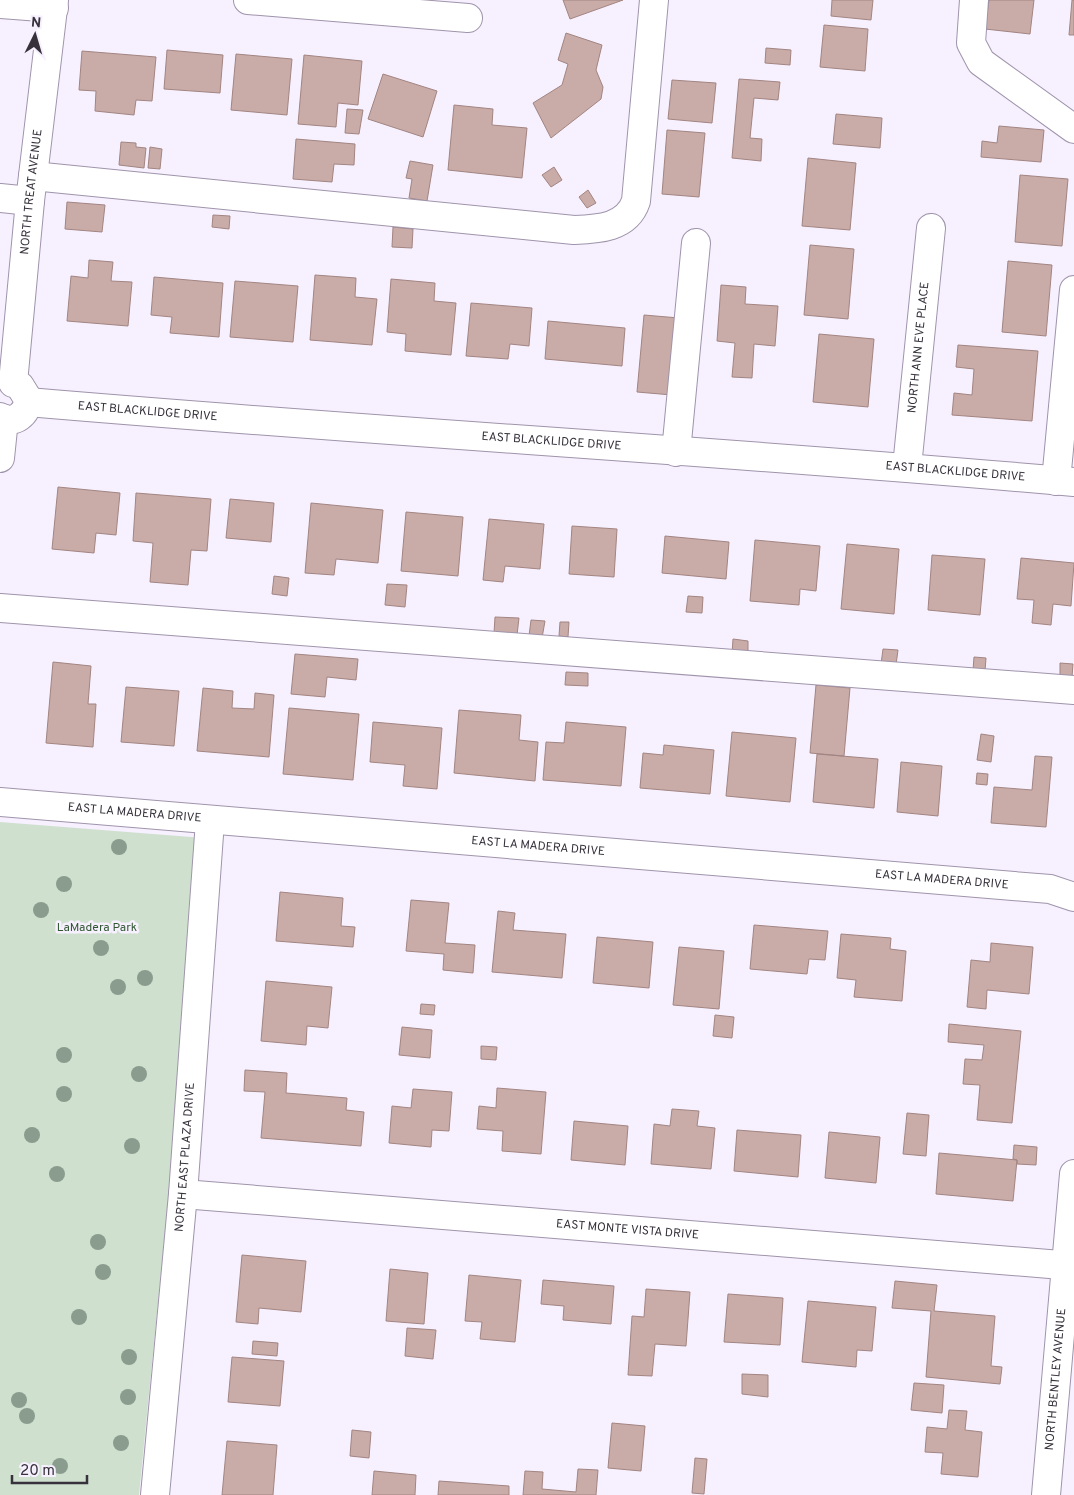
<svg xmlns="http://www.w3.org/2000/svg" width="1074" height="1495" viewBox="0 0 1074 1495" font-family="Overpass,sans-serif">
	<rect width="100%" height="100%" fill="#f7f0ff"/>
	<path fill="#cfe0cf" d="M0,822L204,838L139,1495H0Z"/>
	<path fill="#c9aba7" stroke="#a28582" d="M563,0H623L570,19Z
		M832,0H873L871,20L831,16Z
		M989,0H1034L1030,34L985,29Z
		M1072,0H1074V35H1069Z
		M824,25L868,29L865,71L820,67Z
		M566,33L602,45L596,70L603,87L601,99L551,138L533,103L562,85L568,64L558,60Z
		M766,48L791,50L790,65L765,63Z
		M167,50L223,55L220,93L164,89Z
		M82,51L156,57L152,101L136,100L134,115L95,111L96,91L79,90Z
		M236,54L292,59L287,115L231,110Z
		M304,55L362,61L358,105L338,103L336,127L298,124Z
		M383,74L437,91L423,137L368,119Z
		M739,79L780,82L778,100L754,98L750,138L762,139L761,161L732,158Z
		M672,80L716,83L712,123L668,119Z
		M454,105L493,109L492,125L527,128L522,178L448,170Z
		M347,109L363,110L359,134L345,133Z
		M836,114L882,118L880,148L833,144Z
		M999,126L1044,130L1041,162L981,157L982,141L997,143Z
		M667,130L705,133L699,197L662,194Z
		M296,139L355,144L354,165L334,164L332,182L293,179Z
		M121,142L136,143V147L146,148L144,168L119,165Z
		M150,147L162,149L160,169L148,168Z
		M808,158L856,163L850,230L802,226Z
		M410,161L433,165L427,201L409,198L412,179L406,178Z
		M554,167L562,180L551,187L542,175Z
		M1020,175L1068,179L1062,246L1015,242Z
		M588,190L596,203L587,208L579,197Z
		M67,202L105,205L102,232L65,229Z
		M213,215L230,216L229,229L212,227Z
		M393,227L413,229L412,248L392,247Z
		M810,245L854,249L848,319L804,315Z
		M89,260L113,262L111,281L132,282L128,326L67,321L71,276L88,278Z
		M1008,261L1052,265L1046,336L1002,332Z
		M315,275L356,278L355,297L377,299L372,345L310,340Z
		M154,277L223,283L219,337L170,333L172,317L151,315Z
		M391,279L435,283L434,301L456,303L451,355L405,351L406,334L387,332Z
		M235,281L298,286L293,342L230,337Z
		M721,285L746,287L745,304L778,306L775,346L754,344L752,378L732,377L735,343L717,341Z
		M471,303L532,308L529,346L510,344L508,359L466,356Z
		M644,315L679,318L672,395L637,392Z
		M548,321L625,328L622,366L545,359Z
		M819,334L874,339L868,407L813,402Z
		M958,345L1038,351L1032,421L952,415L954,393L972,395L974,369L956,367Z
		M58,487L120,493L116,535L96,533L94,553L52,549Z
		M136,493L211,499L207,551L191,550L188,585L150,582L153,543L133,541Z
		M230,499L274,503L271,542L226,538Z
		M311,503L383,510L378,563L336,559L334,575L305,573Z
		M406,512L463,517L458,576L401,571Z
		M489,519L544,524L540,569L505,566L503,582L483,580Z
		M572,526L617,529L614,577L569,574Z
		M665,536L729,542L726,579L662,573Z
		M755,540L820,546L816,591L800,589L799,605L750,601Z
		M847,544L899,549L894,614L841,609Z
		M932,555L985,559L980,615L928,610Z
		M1021,558L1074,563L1071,606L1053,604L1051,625L1032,623L1034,600L1017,599Z
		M274,576L289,578L287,596L272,594Z
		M387,584L407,585L405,607L385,605Z
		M688,596L703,597L702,613L686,612Z
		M495,617L519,618L517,635L494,633Z
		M531,620L545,621L542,638L529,636Z
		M560,622H569L568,637L559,636Z
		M733,639L748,641V656L732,654Z
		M883,649L898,650L896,665L881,664Z
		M295,654L358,659L356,680L327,677L325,697L291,694Z
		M974,657L986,658L985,671L973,670Z
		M53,662L91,666L88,704H96L93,747L46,743Z
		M1060,663L1073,664L1072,677L1060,676Z
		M566,672L588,673V686L565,685Z
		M816,685L850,688L844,756L810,753Z
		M126,687L179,691L174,746L121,742Z
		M203,688L233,691L232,708L254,709L255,693L274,695L269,757L197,751Z
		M289,708L359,714L353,780L283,774Z
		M459,710L521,715L519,740L538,742L535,781L454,773Z
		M373,722L442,728L437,789L403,786L405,765L370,762Z
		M566,722L626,727L621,786L543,780L546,742L564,743Z
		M732,732L796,738L790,802L726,796Z
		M981,734L994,736L991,762L977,760Z
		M664,745L714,750L710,794L640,788L643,753L663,755Z
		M817,754L878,759L874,808L813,802Z
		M1035,756L1052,757L1046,827L991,823L994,787L1032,790Z
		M901,762L942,766L938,816L897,812Z
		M977,773L988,774L987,785L976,784Z
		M280,892L343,898L341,926L355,927L353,947L276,941Z
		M411,900L449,903L445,943L475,945L473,973L443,970L444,954L406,951Z
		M498,911L515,913L513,930L566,934L562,978L492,972Z
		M754,925L828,931L825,960L809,959L807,974L750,969Z
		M841,934L891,938L890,949L906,951L902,1001L854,997L856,980L837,978Z
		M597,937L653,942L649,988L593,983Z
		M991,943L1033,947L1029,994L987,990L986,1009L967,1007L971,960L990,962Z
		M679,947L724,951L719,1009L673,1005Z
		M266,981L332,987L328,1028L307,1026L306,1045L261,1041Z
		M421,1004L435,1005L434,1015L420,1014Z
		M715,1015L734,1017L732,1038L713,1036Z
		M949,1024L1021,1031L1012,1123L977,1120L980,1085L963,1084L965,1059L982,1060L984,1045L948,1042Z
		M402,1027L432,1030L430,1058L399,1055Z
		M481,1046L497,1047L496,1060L481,1059Z
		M245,1070L287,1073L286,1093L347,1098L346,1110L364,1112L361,1146L261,1138L265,1092L244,1091Z
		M497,1088L546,1092L541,1154L502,1151L503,1131L477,1129L479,1106L496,1108Z
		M413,1089L452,1092L449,1131L432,1130L431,1147L389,1143L392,1106L411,1108Z
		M672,1109L699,1111L697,1126L715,1128L711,1169L651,1164L654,1124L670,1126Z
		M907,1113L929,1115L926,1156L903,1154Z
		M574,1121L628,1126L625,1165L571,1160Z
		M737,1130L801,1135L798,1177L734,1171Z
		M829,1132L880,1137L876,1183L825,1178Z
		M1014,1145L1037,1147L1036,1165L1017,1164V1160L1013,1159Z
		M939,1153L1017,1160L1013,1201L936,1194Z
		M242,1255L306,1261L301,1312L259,1308L258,1324L236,1322Z
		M390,1269L428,1273L424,1324L386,1321Z
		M469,1275L521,1280L515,1342L480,1339L482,1322L465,1321Z
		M543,1280L614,1286L611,1324L563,1320L564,1306L541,1304Z
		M895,1281L937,1285L934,1311L995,1316L991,1366L1002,1367L1000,1384L926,1377L931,1311L892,1308Z
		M646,1289L690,1292L686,1346L655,1344L652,1376L628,1375L632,1316L644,1317Z
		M728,1294L783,1298L780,1345L724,1342Z
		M808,1301L876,1307L872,1351L857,1350L856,1367L802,1362Z
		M407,1328L436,1330L433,1359L405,1356Z
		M253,1341L278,1343L277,1356L252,1354Z
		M232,1357L284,1361L280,1406L228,1402Z
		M742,1374L768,1375V1397L742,1394Z
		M914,1383L944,1385L942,1413L911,1410Z
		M949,1410L967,1411L965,1430L982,1432L978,1477L941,1474L943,1453L925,1452L927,1427L947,1429Z
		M612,1423L645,1426L641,1471L608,1468Z
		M352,1430L371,1432L369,1458L350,1456Z
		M227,1441L277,1445L273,1495H222Z
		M695,1458L707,1459L704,1494L692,1493Z
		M578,1469L598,1470L596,1495H523L525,1471L543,1472L542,1489L576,1492Z
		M374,1471L416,1475L415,1495H372Z
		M439,1481L509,1486V1495H438Z"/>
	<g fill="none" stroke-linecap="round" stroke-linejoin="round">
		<defs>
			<g id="minor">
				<path d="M248,0L468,18"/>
				<path d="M974,0L971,43L981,62L1074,129"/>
				<path d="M0,4L54,8"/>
				<path d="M33,176L574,230C598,229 627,228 636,201L654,0"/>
				<path d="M0,198L30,201"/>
				<path id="s1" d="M13,383L30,201L54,0"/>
				<path id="s2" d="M28,402C376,432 726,451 1074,482"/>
				<path d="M0,417C14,425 28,414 28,399L20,386"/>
				<path d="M676,452L696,243"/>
				<path d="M0,458L4,419"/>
				<path id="s3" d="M907,467L931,228"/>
				<path d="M1056,481L1074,290"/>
				<path d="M0,608L1074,690"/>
				<path id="s4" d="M0,802L1050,889L1074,897"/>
				<path id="s5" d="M183,1194L1074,1266"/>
				<path id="s6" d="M155,1495L183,1194L210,821"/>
				<path id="s7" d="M1046,1495L1074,1174"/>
			</g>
		</defs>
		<use href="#minor" stroke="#9f94ab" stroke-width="30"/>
		<use href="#minor" stroke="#fff" stroke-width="28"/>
	</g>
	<g fill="#8a9c8e">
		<circle cx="119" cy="847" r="8"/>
		<circle cx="64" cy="884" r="8"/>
		<circle cx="41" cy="910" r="8"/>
		<circle cx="101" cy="948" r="8"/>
		<circle cx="145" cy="978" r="8"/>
		<circle cx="118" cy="987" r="8"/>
		<circle cx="64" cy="1055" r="8"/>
		<circle cx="139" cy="1074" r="8"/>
		<circle cx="64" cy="1094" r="8"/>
		<circle cx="32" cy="1135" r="8"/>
		<circle cx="132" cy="1146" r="8"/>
		<circle cx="57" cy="1174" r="8"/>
		<circle cx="98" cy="1242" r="8"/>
		<circle cx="103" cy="1272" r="8"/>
		<circle cx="79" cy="1317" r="8"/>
		<circle cx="129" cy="1357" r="8"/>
		<circle cx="128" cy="1397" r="8"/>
		<circle cx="19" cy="1400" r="8"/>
		<circle cx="27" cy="1416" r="8"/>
		<circle cx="121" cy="1443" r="8"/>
		<circle cx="60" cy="1466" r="8"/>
	</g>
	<g text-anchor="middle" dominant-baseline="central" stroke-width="5" stroke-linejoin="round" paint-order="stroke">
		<g font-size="12" fill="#36313b" stroke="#f7f0ff">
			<text stroke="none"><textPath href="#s1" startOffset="192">NORTH TREAT AVENUE</textPath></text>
			<text stroke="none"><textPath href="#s3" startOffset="120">NORTH ANN EVE PLACE</textPath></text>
			<text stroke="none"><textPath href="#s2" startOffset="120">EAST BLACKLIDGE DRIVE</textPath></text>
			<text stroke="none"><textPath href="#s2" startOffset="525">EAST BLACKLIDGE DRIVE</textPath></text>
			<text stroke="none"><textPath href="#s2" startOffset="930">EAST BLACKLIDGE DRIVE</textPath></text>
			<text stroke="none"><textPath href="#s4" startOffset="135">EAST LA MADERA DRIVE</textPath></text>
			<text stroke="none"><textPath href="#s4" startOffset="540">EAST LA MADERA DRIVE</textPath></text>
			<text stroke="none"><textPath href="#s4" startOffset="945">EAST LA MADERA DRIVE</textPath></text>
			<text stroke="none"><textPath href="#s6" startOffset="339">NORTH EAST PLAZA DRIVE</textPath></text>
			<text stroke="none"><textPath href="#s5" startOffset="446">EAST MONTE VISTA DRIVE</textPath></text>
			<text stroke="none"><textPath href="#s7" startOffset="116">NORTH BENTLEY AVENUE</textPath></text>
		</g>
		<g font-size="12" fill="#315832" stroke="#f7f0ff">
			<text x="97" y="928">LaMadera Park</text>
		</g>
	</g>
	<g transform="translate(35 35) rotate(5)" stroke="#f7f0ff" stroke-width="4" paint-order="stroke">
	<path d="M0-4L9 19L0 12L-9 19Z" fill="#36313b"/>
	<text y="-8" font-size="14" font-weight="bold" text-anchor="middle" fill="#36313b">N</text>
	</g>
	<path d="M12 1475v8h75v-8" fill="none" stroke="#36313b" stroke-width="2.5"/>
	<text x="20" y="1475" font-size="15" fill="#36313b" stroke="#f7f0ff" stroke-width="4" paint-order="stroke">20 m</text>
</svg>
